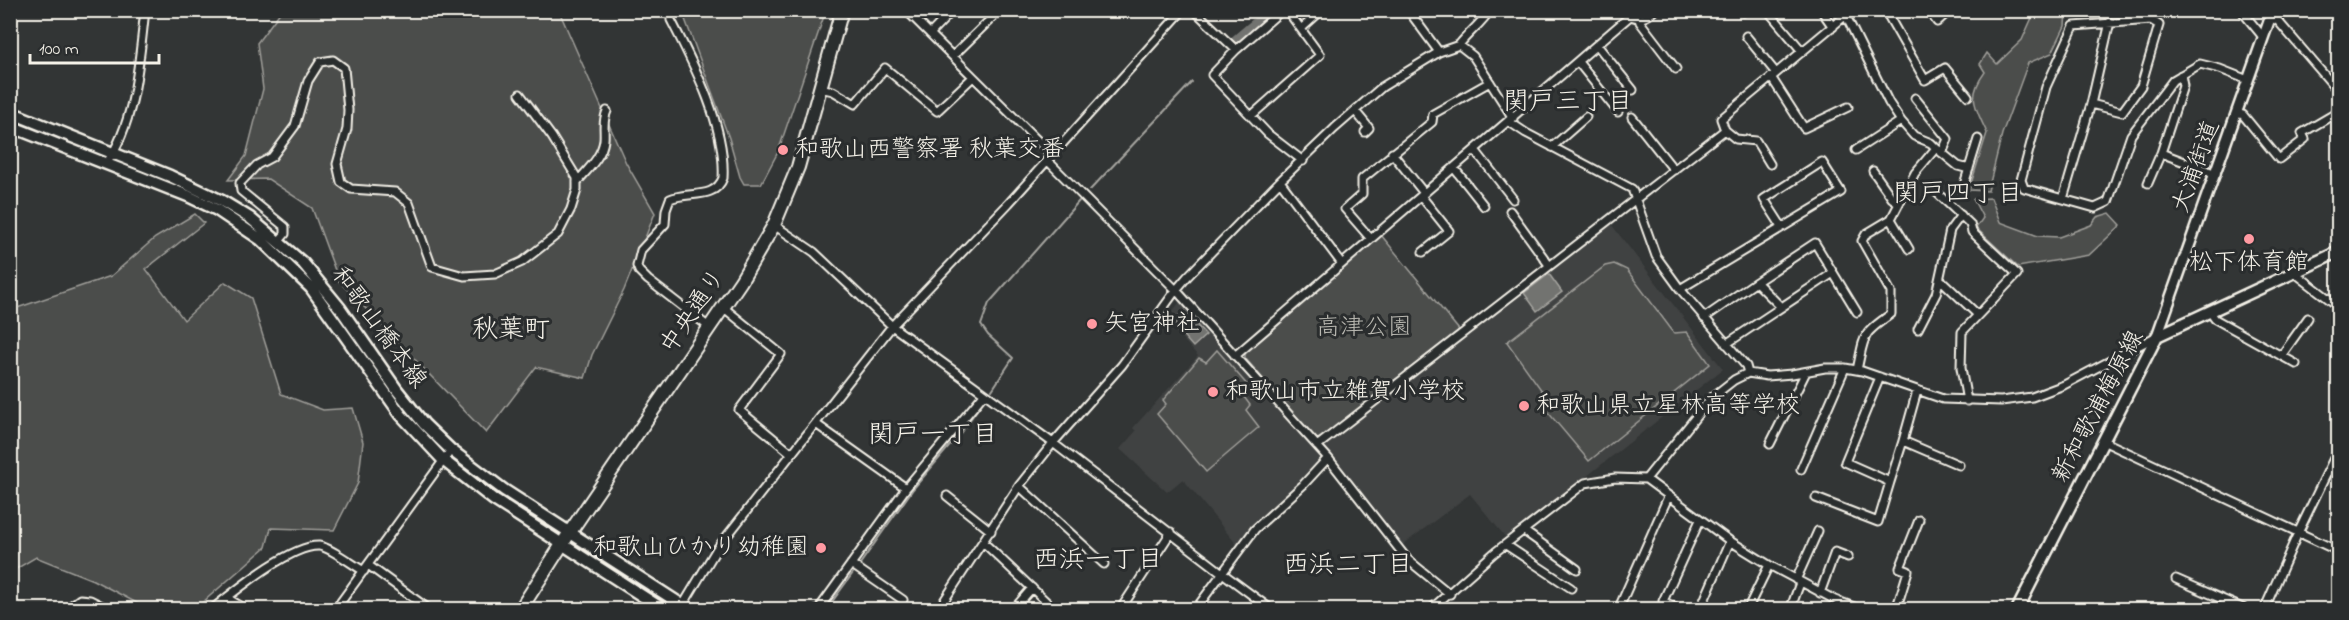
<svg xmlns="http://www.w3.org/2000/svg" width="2349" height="620" viewBox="0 0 2349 620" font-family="'Indie Flower','Klee One',sans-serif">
	<rect width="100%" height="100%" fill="#323535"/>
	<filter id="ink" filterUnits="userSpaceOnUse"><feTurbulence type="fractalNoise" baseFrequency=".0167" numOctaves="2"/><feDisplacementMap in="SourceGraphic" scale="12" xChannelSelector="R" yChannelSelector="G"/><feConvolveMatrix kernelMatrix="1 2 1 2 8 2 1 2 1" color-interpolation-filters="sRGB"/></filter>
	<g filter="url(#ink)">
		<path fill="#404242" d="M1611,224L1723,369L1507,539L1470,494L1400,547L1325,452L1324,444Z
			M1180,302L1321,458L1238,546L1183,479L1167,492L1120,449L1136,431L1133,428L1198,356L1165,320Z"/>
		<path fill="#4b4d4c" stroke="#a09f9a" stroke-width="1.5" d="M281,11H559L626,163L655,213L624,290L592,355L585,378L536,367L486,433L339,281L312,208L268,179L228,180L246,156L263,89L257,43Z
			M818,11L825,13L778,152L761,184H744L740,177L729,138L682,11Z
			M2035,11H2066L2065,26L2052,53L2028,63L2002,134L1988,191L1969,190L1987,133C1976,108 1966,98 1985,72L1980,64L1987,53L1997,64L2022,40Z
			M1991,198L2000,222L2038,236L2059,237L2091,225L2097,217L2110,213L2121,225L2089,255L2018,267L1976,228L1983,218L1973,199Z
			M195,214L204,223L146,269L184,320L225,282L251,298L281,394L323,410L353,408L363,442L358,483L334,530L271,528L266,547L195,609H148L93,580L36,557L11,572V310L111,276L155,238Z
			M1381,235L1459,330L1321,438L1316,439L1245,358V353Z
			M1614,264L1627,270L1674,333L1687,332L1710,364L1589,461L1541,404L1545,395L1507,342L1605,266Z
			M1217,350L1249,387L1241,393L1250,405L1246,410L1259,427L1206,472L1157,414L1166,404L1163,400L1199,358L1206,362Z"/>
		<path fill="#727370" stroke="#a6a5a0" stroke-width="1.5" d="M1549,274L1562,292L1537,311L1524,293Z
			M1184,311L1206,335L1193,347L1172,323Z"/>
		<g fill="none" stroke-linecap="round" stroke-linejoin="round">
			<path stroke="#a6a5a0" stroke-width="2" d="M1090,190L1192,82
				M992,390L1013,358L988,335L981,325L989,303L1079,201
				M860,564L913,489L959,435L982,403
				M826,610L853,573"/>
			<path stroke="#727370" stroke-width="15" d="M1235,44L1275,10"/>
			<defs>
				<path id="minor" d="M906,10L1052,155
					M1194,10L1236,50
					M1282,10L1236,50L1212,75L1251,116L1320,55L1287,10
					M1408,10L1439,52
					M1636,10L1640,22L1676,69
					M1741,10L1743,12
					M1821,10L1833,27
					M1885,10L1925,80L1945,68L1968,96
					M1928,10L1937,22L1950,10
					M2241,10L2263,37
					M2332,10L2338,18
					M1769,12L1802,51
					M1846,16L1889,103L1901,121
					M2270,17L2278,21L2338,91
					M671,20C694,65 726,126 723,178C715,200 688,191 670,199L666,210L665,224L641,250L637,266L639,271L648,280L709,327
					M1302,28L1322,10
					M930,34L953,10
					M1746,36L1776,73
					M1459,45C1469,32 1481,24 1490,10
					M1597,45L1633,90
					M953,56L1000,10
					M1578,62L1618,112
					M1771,77L1804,128L1848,107
					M820,88L833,91L855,104L885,68L937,111L973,77
					M1915,98L1948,139L1942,153
					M2091,104L2122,112L2141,86L2159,25L2151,20L2074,26L2046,87L2021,180L2024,188L2095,208L2108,202L2131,135L2173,80L2200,64L2220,69L2248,80
					M1355,111L1369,128L1365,132
					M2237,113L2243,115L2279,159L2305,139L2302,133L2338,112
					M1251,116L1268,134L1303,161
					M1632,117L1674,170
					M1508,121L1526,133L1632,189L1656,256L1680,289L1746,366L1748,373
					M1725,130L1736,139L1756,141L1770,164
					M1552,147L1586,117
					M1475,150L1513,199
					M1856,150L1901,121L1914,136L1931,143L1936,148
					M1392,153L1424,193
					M2161,153L2216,174
					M1047,160L1176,290L1328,458L1407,559L1450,594
					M106,164C136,121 139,61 145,10
					M1454,168L1484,206
					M1873,171L1892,198L1898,202
					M1280,181L1342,264
					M577,182C587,170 602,157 604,140C605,129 602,122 607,111
					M2148,183L2161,153L2183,86L2181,75
					M1935,191L1970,224L1972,232L2017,274L1962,332L1961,368L1967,401
					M1962,191L1978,139
					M1421,196L1449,231L1423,252
					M2063,199L2091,104L2110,22
					M1510,211L1549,265
					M1891,219L1909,249
					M774,225L814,252L892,326L1053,443L1221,572L1272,610
					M1371,239L1345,209L1362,194V179L1432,122L1433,114L1490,82
					M279,241L285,234V227L241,191L240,183L257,165L272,157L295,126L308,81L320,62L333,60L344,68L348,110L347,129L337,164L341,182L351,189L395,192L409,203L432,267L464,276L495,274L522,262L558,234L571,209L577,190V178L552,137L520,94
					M2295,273L2338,306
					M1940,279L1978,315
					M1756,282L1815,243L1857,312
					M1680,289L1841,192L1822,162L1764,199L1782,227
					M723,307L781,354L739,410L791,453
					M2210,312L2215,319L2296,364
					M1704,318L1756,282L1781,307
					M1918,329L1936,294L1950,230L1961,215
					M1726,344L1833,273
					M1235,356L1630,16C1642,20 1646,18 1655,10
					M2281,356L2308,318
					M1857,370C1865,334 1861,335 1891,314V292L1862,241L1866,234L1891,219L1915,173L1936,148L1958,166L1969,169
					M1880,377L1845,462L1890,482L1903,441
					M1917,391L1903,441L1959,465
					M816,424L906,488
					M2103,441L2338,551
					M1770,444L1806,372
					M1317,446L1725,130L1721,119L1852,10
					M1801,469L1845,368
					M1646,479L1711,398L1734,380L1748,373L1767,376L1792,374L1825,368H1845L1862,371L1943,399L2001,401L2032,397L2064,385L2155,337
					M1019,486L1104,564
					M947,496L991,531
					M1816,498L1878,522L1890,482
					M1524,531L1577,569
					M983,542L1055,610
					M1506,545L1571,588
					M851,564L903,600
					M368,565L430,610
					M2176,579L2247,610
					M1796,580L1818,531
					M1820,593L1835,552L1848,557
					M227,598L247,610
					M683,605L716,550L892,326L1009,203L1183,10
					M65,610L80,599L90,600L110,610
					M211,610C234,592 290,545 319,546C330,547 353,565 364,571
					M335,610L451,450
					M818,610L906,488L984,394
					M938,610L1019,486L1053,443L1122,365L1176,290L1187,277L1280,181L1335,128L1382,87L1439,52L1459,45L1473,56L1513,118
					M1013,610L1032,588
					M1120,610L1171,532
					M1195,610L1255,529L1303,485L1328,458
					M1430,610L1494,553L1585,483L1615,478L1646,479L1730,541L1769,565L1835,600L1862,610
					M1618,610L1668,497
					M1680,610L1663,601L1700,520
					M1700,610L1730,541
					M1747,610L1769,565
					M1790,610L1800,583
					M1896,610L1908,571L1900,568L1919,520
					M2154,610V608
					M2264,610L2298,533L2338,450"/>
				<path id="tertiary" d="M2157,336L2273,10"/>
				<path id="primary" d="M10,112L170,176L222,201L250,218L303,263L340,308L397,390L424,424L451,450L504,490L690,610
					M10,126L188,196L217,210L260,239L311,288L401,415L443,460L494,500L664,610
					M2017,610L2157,336L2338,252"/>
				<path id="trunk" d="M520,610L570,532L741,281L774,225L798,167L842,10"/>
			</defs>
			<use href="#minor" stroke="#f4f1e8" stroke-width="11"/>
			<use href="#tertiary" stroke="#f4f1e8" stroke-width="14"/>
			<use href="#primary" stroke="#f4f1e8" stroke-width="15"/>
			<use href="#trunk" stroke="#f4f1e8" stroke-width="16"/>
			<use href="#minor" stroke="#2a2d2e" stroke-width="7"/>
			<use href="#tertiary" stroke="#2a2d2e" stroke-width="9"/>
			<use href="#primary" stroke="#2a2d2e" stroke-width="10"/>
			<use href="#trunk" stroke="#2a2d2e" stroke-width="12"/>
		</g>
	</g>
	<g fill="#ff9aa2" stroke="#2a2d2e" stroke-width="2">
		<circle cx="783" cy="150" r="6"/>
		<circle cx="2249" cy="239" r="6"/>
		<circle cx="1092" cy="324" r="6"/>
		<circle cx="1213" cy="392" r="6"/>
		<circle cx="1524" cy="406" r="6"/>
		<circle cx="821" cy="548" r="6"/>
	</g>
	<g text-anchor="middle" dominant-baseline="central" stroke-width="6" stroke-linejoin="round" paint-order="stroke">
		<g font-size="24" fill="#f4f1e8" stroke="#2a2d2e" text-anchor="start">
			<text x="795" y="150">和歌山西警察署 秋葉交番</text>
			<text x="2249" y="263" text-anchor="middle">松下体育館</text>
			<text x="1104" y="324">矢宮神社</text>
			<text x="1225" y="392">和歌山市立雑賀小学校</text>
			<text x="1536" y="406">和歌山県立星林高等学校</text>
			<text x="809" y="548" text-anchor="end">和歌山ひかり幼稚園</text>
		</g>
		<g font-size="24" fill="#f4f1e8" stroke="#2a2d2e">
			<text transform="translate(2197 167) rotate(-70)">大浦街道</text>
			<text transform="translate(694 312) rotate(-56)">中央通り</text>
			<text transform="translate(378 328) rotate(54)">和歌山橋本線</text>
			<text transform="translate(2099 407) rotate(-62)">新和歌浦梅原線</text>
		</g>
		<g font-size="24" fill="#b9b8b1" stroke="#2a2d2e">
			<text x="1364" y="328">高津公園</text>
		</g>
		<g font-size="26" fill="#f4f1e8" stroke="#2a2d2e">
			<text x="1568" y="103">関戸三丁目</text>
			<text x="1958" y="195">関戸四丁目</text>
			<text x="511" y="331">秋葉町</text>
			<text x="933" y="436">関戸一丁目</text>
			<text x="1098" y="561">西浜一丁目</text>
			<text x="1348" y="566">西浜二丁目</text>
		</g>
	</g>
	<rect width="2349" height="620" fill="none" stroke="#2a2d2e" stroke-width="36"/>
	<rect x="18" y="18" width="2313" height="584" fill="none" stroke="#f4f1e8" stroke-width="2" filter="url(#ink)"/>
	<path d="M30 54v9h129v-9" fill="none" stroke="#f4f1e8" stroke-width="3"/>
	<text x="39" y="54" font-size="18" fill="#f4f1e8" stroke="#2a2d2e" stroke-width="4.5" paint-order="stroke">100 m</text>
</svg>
